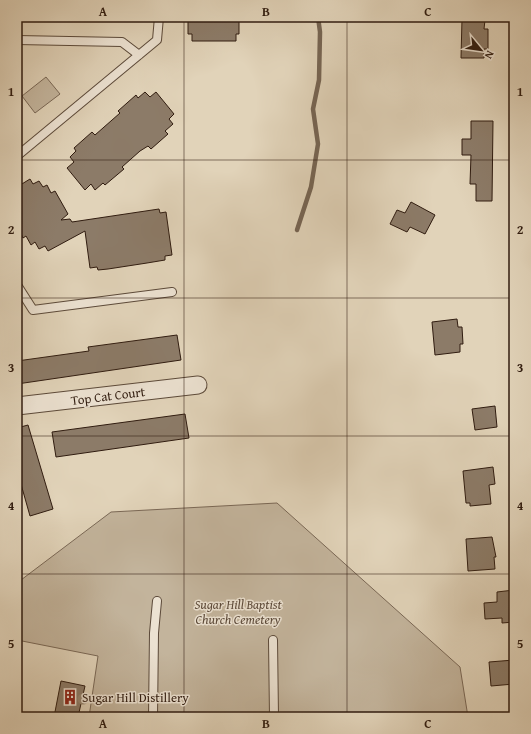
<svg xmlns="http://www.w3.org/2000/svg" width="531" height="734" viewBox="0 0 531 734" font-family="'Gentium Book Plus',serif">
	<rect width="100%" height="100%" fill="#e1d3b9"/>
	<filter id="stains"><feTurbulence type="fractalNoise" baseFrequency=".005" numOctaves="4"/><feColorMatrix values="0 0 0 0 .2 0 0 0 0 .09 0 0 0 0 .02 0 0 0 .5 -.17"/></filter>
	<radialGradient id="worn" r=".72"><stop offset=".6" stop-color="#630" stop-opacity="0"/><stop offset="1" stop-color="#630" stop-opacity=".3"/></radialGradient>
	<path fill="#c3b49c" stroke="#7a6856" d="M46,77L60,94L35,113L22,96Z
		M277,503L460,667L468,717H89L98,656L17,640V583L111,512Z"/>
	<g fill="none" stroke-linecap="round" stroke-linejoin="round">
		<path stroke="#766553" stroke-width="4.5" d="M297,230L311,187L318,144L313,109L319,80L320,32L318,17"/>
	</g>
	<path fill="#8c7b68" stroke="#301c10" d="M188,17H239V34H236V41H192V34H188Z
		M462,19L485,20L484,29H488V49H484V58H461Z
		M145,92L150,97L156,92L174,114L169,119L173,124L165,131L168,134L151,149L148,146L140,151L122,167L124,169L105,185L103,183L95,190L91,184L85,190L67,168L74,162L70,157L76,151L74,148L92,132L95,135L120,113L118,111L136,95L138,98Z
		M471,121H493L492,201H476V184H470L471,155H462V139H471Z
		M30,179L33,184L39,181L43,187L47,185L51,193L55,191L68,214L61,220L70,219L72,222L159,209L160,213L166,212L172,255L165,256V260L147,263L108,269L98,270L97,267L90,268L85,231L48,251L45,246L39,249L35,242L31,245L26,236L23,238L17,225V187Z
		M411,202L435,215L425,234L410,227L407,232L390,224L397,210L405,213Z
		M457,319L458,327H462L463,344H460V352L435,355L432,322Z
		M177,335L181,360L17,384V361L89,351L88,347Z
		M495,406L497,427L475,430L472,409Z
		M185,414L189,438L56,457L52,432Z
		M28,425L53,509L30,516L17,470V428Z
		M493,467L495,484L489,485L491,504L470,506V503H466L463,471Z
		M492,537L496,557H494L495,569L468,571L466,539Z
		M514,590V622L502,623V618L485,619L484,603L497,602V592Z
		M514,660V684L491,686L489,662Z
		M61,681L85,686L78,717H54Z"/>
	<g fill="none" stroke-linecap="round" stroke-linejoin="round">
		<defs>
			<path id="lane" d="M17,40L122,42L139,55
				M17,156L157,40L159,17
				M17,285L33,310L172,292
				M273,640L274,717
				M153,717L154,633L157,601"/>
			<path id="street" d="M17,406L198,385"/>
		</defs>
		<use href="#lane" stroke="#5c4a3a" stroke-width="10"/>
		<use href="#street" stroke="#5c4a3a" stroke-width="19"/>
		<use href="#lane" stroke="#ece2d2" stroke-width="8"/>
		<use href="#street" stroke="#ece2d2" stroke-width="17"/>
	</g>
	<circle fill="#988873" cx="83" cy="699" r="5.5"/>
	<path fill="none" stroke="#301c10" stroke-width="1" stroke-opacity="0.55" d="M184,17V717M347,17V717M17,160H514M17,298H514M17,436H514M17,574H514"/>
	<defs>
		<symbol id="building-bare" viewBox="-9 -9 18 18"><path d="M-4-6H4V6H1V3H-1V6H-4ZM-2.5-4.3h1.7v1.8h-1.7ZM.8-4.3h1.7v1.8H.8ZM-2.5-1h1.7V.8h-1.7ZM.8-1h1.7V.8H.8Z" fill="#8f2418" stroke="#ece2d2" stroke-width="2.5" paint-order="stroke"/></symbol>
	</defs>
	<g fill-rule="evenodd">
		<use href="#building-bare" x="59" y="686" width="22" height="22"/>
	</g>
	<g text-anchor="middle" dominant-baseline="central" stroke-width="3" stroke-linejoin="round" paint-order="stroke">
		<g font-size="13" fill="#301c10" stroke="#ece2d2">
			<text transform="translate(108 396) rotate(-7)">Top Cat Court</text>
		</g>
		<g font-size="13" font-style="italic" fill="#5c4a3a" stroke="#ece2d2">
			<text x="238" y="604">Sugar Hill Baptist<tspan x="238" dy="15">Church Cemetery</tspan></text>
		</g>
		<g font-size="13" fill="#301c10" stroke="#ece2d2" text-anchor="start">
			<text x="82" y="697">Sugar Hill Distillery</text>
		</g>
	</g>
	<rect width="531" height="734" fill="none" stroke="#e1d3b9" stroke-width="44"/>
	<g transform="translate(481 50) rotate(119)" stroke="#ece2d2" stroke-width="3" paint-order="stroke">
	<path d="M0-3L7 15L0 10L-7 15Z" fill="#301c10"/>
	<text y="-6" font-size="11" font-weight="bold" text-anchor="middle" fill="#301c10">N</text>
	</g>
	<rect x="22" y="22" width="487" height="690" fill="none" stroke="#301c10" stroke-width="1.5"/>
	<g font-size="13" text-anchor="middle" font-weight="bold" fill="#301c10">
		<text x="103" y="16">A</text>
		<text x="266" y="16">B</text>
		<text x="428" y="16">C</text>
		<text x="11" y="96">1</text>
		<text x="520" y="96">1</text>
		<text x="11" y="234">2</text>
		<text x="520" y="234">2</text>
		<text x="11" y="372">3</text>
		<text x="520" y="372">3</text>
		<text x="11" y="510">4</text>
		<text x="520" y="510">4</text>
		<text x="11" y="648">5</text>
		<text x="520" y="648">5</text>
		<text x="103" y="728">A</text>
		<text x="266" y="728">B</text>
		<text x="428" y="728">C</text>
	</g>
	<rect width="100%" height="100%" filter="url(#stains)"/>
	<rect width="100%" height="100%" fill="url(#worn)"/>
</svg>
